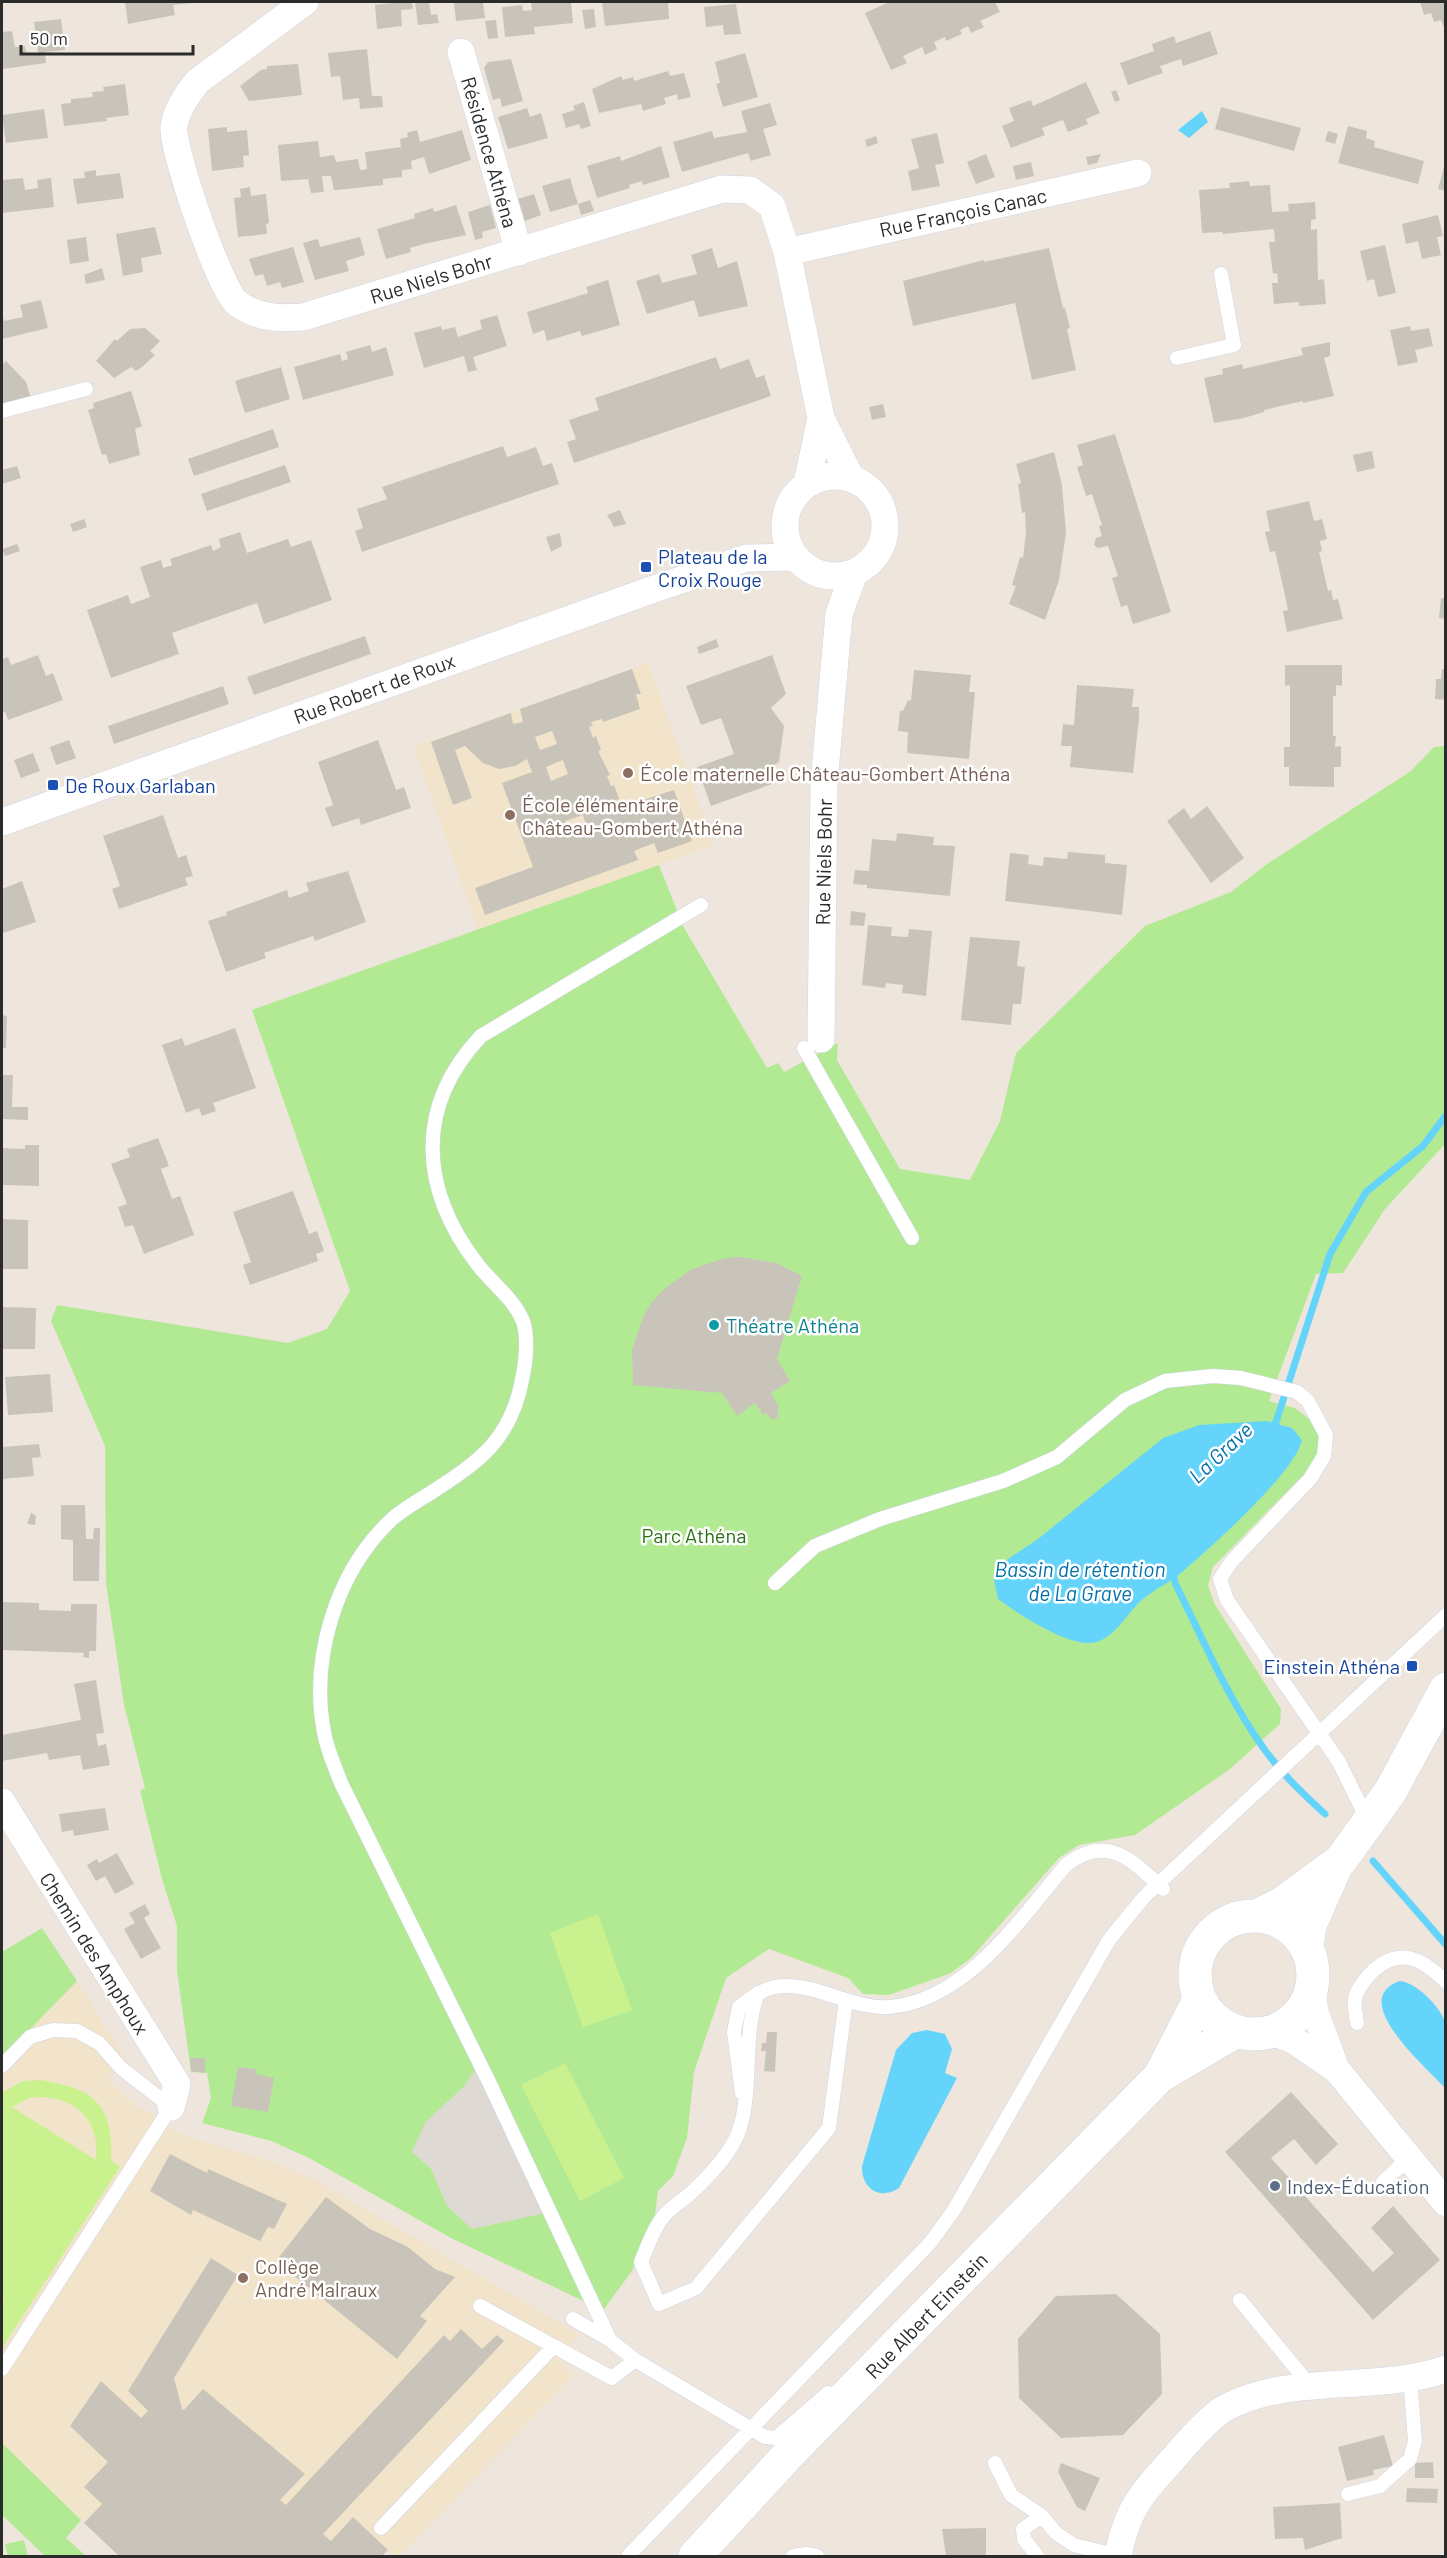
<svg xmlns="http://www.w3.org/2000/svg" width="1447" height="2558" viewBox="0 0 1447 2558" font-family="Barlow,sans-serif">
	<rect width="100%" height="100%" fill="#eee6dc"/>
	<path fill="#f1e4ca" d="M648,663L714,845L478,930L414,747Z
		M77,1981L128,2063L107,2079L136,2105L185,2136L271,2161L315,2180L580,2334L557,2358L574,2375L400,2556H394L388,2550L382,2556H119L2,2443V2058Z"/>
	<path fill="#b2ea93" d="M1445,746V1144L1385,1209L1343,1273L1316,1274L1269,1401L1295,1408L1318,1426L1320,1447L1316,1462L1213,1567L1208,1585L1214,1603L1281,1709L1280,1724L1230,1769L1135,1835L1079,1845L1059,1858L971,1958L951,1973L889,1995L863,1994L848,1978L769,1949L726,1978L694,2072L687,2138L673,2176L658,2191L655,2215L632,2271L593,2324L594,2306L451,2238L309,2158L271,2141L202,2123L211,2098L207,2073L191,2072L177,1971V1926L162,1879L140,1791L145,1788L124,1705L106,1583L105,1446L51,1321L57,1305L288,1343L327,1329L350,1291L252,1010L659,865L683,926L767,1068L778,1063L784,1072L838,1043L837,1060L900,1169L970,1180L1000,1121L1016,1053L1145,926L1231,892L1267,864L1411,771L1434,747Z
		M42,1928L77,1981L2,2058V1952Z
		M2,2443L81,2520L66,2538L86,2556H45L2,2515Z
		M24,2540L28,2556H8L5,2544Z"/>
	<path fill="#c9f28e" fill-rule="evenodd" d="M598,1914L632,2010L583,2027L550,1933Z
		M565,2063L624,2178L580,2201L521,2085Z
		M40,2080C93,2088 114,2104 111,2160L120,2167L2,2348V2305L5,2302L2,2300V2093L23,2081ZM43,2097C80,2100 100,2123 96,2160L12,2107L29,2098Z"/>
	<path fill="#ded9d3" d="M479,2064L550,2212L472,2229L447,2206L431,2169L412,2152L425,2123L465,2085Z"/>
	<path fill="#65d4fa" d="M1202,111L1208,122L1189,138L1178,130Z
		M1266,1421L1292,1428L1302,1440C1295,1473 1209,1549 1181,1573C1169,1583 1155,1589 1143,1599C1128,1612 1117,1635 1097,1642C1073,1650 1017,1613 998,1599L993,1575L1008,1559L1038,1539L1163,1438L1199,1425Z
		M1400,1981C1417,1983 1438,2005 1445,2021C1447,2030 1446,2075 1445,2088C1426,2067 1346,1999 1400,1981Z
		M927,2030L945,2034L952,2049L945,2073L957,2078L899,2188C880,2201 861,2188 862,2166L896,2050L912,2033Z"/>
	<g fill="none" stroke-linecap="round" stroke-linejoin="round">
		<path stroke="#65d4fa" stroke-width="7" d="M1270,1428L1276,1422L1330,1254L1366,1192L1423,1146L1446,1115
			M1173,1569L1175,1583C1202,1637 1227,1697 1262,1746C1280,1772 1302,1793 1325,1814
			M1373,1861L1446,1945"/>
	</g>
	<path fill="#c9c4ba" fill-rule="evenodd" d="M125,2H192V3L173,5L175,15L128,24Z
		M400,2H412L413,9L401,10L402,26L377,29L375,5Z
		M415,2H429L431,15L437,14L439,23L418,25Z
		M454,2H483L485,18L456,21Z
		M531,2H571L573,23L534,27L535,34L505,37L502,7L522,5L523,11L532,10Z
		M602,2H668L669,19L605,26Z
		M889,2H995L1000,12L980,21L984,27L971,33L968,26L960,30L962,34L946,41L945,37L934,42L937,49L925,55L922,47L903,56L907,63L891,70L865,13Z
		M1420,2H1446V33L1441,20L1434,22L1431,13L1424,15Z
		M736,4L741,34L724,35L723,25L706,27L704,7Z
		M594,9L596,27L585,29L582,10Z
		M61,19L65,50L45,52L46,63L2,69V32L12,31L15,47L25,46L26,55L38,53L34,22Z
		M496,20L498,38L488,39L485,21Z
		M1210,31L1218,54L1183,66L1181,59L1160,66L1163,73L1128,85L1120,63L1154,51L1152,44L1174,36L1176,43Z
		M367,49L372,96H382L383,107L360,109L359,98L343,100L340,76L331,77L328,53Z
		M745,53L758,97L723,107L716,84L720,83L715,62Z
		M511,59L523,101L502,107L500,98L493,100L484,68L488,62Z
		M298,64L302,95L249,101L240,86L261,70L267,69V66Z
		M668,71L670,76L684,73L691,97L678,100L677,94L664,98L666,104L643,111L641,104L599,113L592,89L621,76L623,80L633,77L634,81Z
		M1086,82L1100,113L1086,119L1088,124L1068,132L1063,120L1042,128L1045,135L1011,148L1002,126L1014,121L1009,108L1031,100L1033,106Z
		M125,84L129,115L106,118L107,121L64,126L61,104L71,103V99L93,97L92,92L104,91L103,87Z
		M1116,90L1120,100L1115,102L1111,92Z
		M584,102L591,126L581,129L579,124L566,128L562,114L575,110L573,106Z
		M770,103L777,125L763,129L771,155L751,161L748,153L682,172L673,142L712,131L714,138L747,132L741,111Z
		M1221,107L1301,128L1294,151L1215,129Z
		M527,108L530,117L541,113L548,138L508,149L498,117Z
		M44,109L48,138L6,143L2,115Z
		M1348,126L1367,131L1366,138L1375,141L1374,147L1424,161L1418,184L1338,163Z
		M227,127V132L247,130L249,155L243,156L244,167L212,171L208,129Z
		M417,130L420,142L462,130L471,160L429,174L424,157L411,161L412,169L402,170V177L383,179V185L338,190H334L331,176H322L324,192L311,193L308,179L281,181L278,145L318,141L320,157L334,155L336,162L358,159L360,170L367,169L365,152L401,147L400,139L408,137L407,133Z
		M1328,131L1338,134L1335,144L1325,141Z
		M937,133L944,163L935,165L940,186L912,191L908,171L919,168L911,139Z
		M876,136L878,143L867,147L865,140Z
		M661,146L670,177L643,185L642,181L629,185L630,188L597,198L587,166L620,156L621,161Z
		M986,154L995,177L976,184L967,162Z
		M1101,154L1097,163L1088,165L1086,157Z
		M1031,162L1034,176L1016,180L1013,166Z
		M1445,163H1446V191L1438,189Z
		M96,170V176L120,173L124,198L77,204L73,179L85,178L84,172Z
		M23,178L25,190L38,188L37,180L51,178L54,207L2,213V180Z
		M570,178L578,204L590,200L594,211L581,215L578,204L550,212L542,186Z
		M1249,181L1250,186L1270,185L1272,212L1289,211L1288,204L1315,202L1316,219L1311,220V230L1317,229L1318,280L1324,279L1326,304L1299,306V302L1274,304L1272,283H1278L1277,273L1273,274L1269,242H1275L1274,229L1223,234L1222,232L1202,233L1199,190L1230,188L1229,183Z
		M250,187L251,196L266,194L269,223L266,224L267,234L238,237L234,198L241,197L240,189Z
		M534,194L541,215L525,221L518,199Z
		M456,205L466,235L424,244L410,248L411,252L386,259L377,229L415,218L414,214L433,208L434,212Z
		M490,205L496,228L482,232L483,238L475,240L468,212Z
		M1438,215L1443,236L1437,237L1441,255L1422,259L1418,241L1406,244L1402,224Z
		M155,227L162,254L141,258L143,272L123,276L116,234Z
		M86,237L89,261L70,264L67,240Z
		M360,237L365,255L346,261L349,271L315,280L303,243L318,239L320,247Z
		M1385,245L1396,293L1378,297L1374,279L1367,281L1360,251Z
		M293,247L304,282L282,288L280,282L267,286L263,274L255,276L249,259Z
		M712,248L718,268L737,261L748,306L699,317L694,300L647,314L636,281L659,274L662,283L697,274L691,255Z
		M1049,248L1063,308H1065L1070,328L1067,329L1076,370L1032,380L1015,303L913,326L903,281L984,260V262Z
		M102,268L105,280L86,284L84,275Z
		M608,280L620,325L582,336L580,331L547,341L544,330L533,334L527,312L588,293L586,287Z
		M41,300L48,328L2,339V313L4,321L23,317L20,305Z
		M497,315L507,346L473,357L477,370L468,372L464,356L424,368L414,333L441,326L442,330L455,327L458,337L482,329L480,320Z
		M1410,326L1411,331L1429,328L1433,346L1415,350L1418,362L1398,366L1390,330Z
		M145,328L160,341L150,351L155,355L142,367L136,371L131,367L114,378L96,361L115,339L117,341L130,329Z
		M1330,342V356L1324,358L1334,396L1303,403V401L1264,410V412L1244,418L1214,423L1204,378L1223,374L1222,369L1242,364L1243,369L1303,355L1301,348Z
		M370,345L372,352L386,347L394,375L303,400L294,367L340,354L342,361L348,359L346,352Z
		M716,357L720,369L749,359L756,378L764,375L771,396L574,463L567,442L576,439L569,420L599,410L595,398Z
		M6,361L26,382L31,398L2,407V365Z
		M281,367L290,399L245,413L235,381Z
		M131,391L142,426L135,429L140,455L109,464L106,454L102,455L88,410L94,408L93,403Z
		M883,404L886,417L872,420L869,407Z
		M273,429L279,447L194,476L188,459Z
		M1115,434L1171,612L1133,624L1127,605L1121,607L1112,578L1118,576L1108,546L1098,548L1094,545L1096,538L1102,536L1099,526L1102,525L1092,494L1086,496L1077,467L1083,465L1077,445Z
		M503,446L507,457L536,447L543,466L552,463L559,484L362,552L355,531L363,528L357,509L387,499L382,487Z
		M1372,451L1375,468L1357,472L1353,455Z
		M1054,452L1062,485L1066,533L1059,580L1045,620L1009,604L1016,586L1012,585L1020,557L1023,558L1026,532L1025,512L1022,513L1018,484L1021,483L1016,464Z
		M285,465L291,482L207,511L201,494Z
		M17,466L21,478L2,484V470Z
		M1309,501L1314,521L1322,519L1327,539L1320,541L1322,551L1319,552L1328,591L1331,590L1333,600L1338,599L1343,619L1287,632L1283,611L1288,610L1286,600L1275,551L1270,552L1265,532L1270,531L1266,511Z
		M620,510L626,524L614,527L607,515Z
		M84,519L87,527L73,532L70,524Z
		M240,532L247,553L288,539L291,547L311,540L332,600L264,624L257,603L172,633L179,654L111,678L87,610L128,595L131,604L150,597L140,567L161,560L163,568L172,565L170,559L211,545L213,551L221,547L219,539Z
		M560,533L562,546L551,552L546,537Z
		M17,544L20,551L5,556L2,549Z
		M1441,598H1446V619L1439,618Z
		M365,636L371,654L254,695L247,677Z
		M716,639L719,647L699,654L697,647Z
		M38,655L46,676L53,673L63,700L8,720L5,712L2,713V659L8,657L11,665Z
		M772,655L786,694L771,708L784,726L779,762L767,770L772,784L711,806L697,767L734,754L721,718L701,725L686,686Z
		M1285,665H1342V686L1336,685V696H1333V736H1336L1335,747L1341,746V767H1334V787L1289,786V767H1284V747H1290V685L1285,686Z
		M632,669L641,694H636L640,709L603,722L602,719L591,722L593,726L589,727L593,738L596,736L601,750L598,751L610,775L607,776L611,786L614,785L619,799L616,800L618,808L674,790L692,841L658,853L654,843L634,851L638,860L485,915L475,888L533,867L502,783L532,772L527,759L515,766L499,769L483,763L465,746L455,750L472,798L453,805L431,742L511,713L513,724L523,722L520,709ZM552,731L557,744L540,750L535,737ZM563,760L568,774L551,781L546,767ZM583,815L587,828L570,834L565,821Z
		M1442,669H1446V700L1435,699L1436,679H1441Z
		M914,670L971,675L969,692H975L969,759L907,753L908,732L898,731L900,711H903L908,700L911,701Z
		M1077,685L1134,689L1132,707H1139V718L1133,773L1070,767L1072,746H1061L1063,724L1074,725Z
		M223,686L229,704L114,744L108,726Z
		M69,740L76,758L56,765L50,747Z
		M378,740L396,790L404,787L411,808L361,825L359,818L332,827L325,808L333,805L318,762Z
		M33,753L40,771L21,778L14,760Z
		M1207,806L1244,858L1211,883L1167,821L1184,808L1191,819Z
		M163,815L178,858L186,855L193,876L185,878L188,885L119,909L112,889L120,886L103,836Z
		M897,833L934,837L933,845L955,846L950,896L867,888V885L853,884L855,870L869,871L872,839L896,841Z
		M1068,852L1105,855V863L1127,865L1122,915L1005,901L1010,853L1029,855L1028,864L1043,866L1044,857L1067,859Z
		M348,871L366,922L315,941L313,936L264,953L266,958L226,972L208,921L227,915L226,912L287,890L289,898L309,891L306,883Z
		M22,881L36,922L3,933L2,889Z
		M851,911L866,913L864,926L850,925Z
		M868,925L892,927L891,936L908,937L909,929L932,931L926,996L902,993L903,985L886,983L885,988L862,985Z
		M970,937L1020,941L1017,966L1025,967L1021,1004H1013L1011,1025L961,1020Z
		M2,1015L7,1016L6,1048H2Z
		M235,1028L256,1088L213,1103L216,1111L202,1116L199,1108L186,1113L162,1045L182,1038L185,1046Z
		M2,1075H13L12,1107H28V1120L2,1119Z
		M158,1138L169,1166L161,1169L172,1199L180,1196L194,1235L144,1254L133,1225L125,1227L118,1207L127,1204L111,1164L130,1157L127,1149Z
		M25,1145H39V1186L2,1185V1148L25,1149Z
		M293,1191L309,1234L317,1231L324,1251L316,1254L318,1261L250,1285L243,1265L251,1262L233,1212Z
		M2,1219L28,1220V1269H2Z
		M742,1257L776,1263L802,1276L777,1359L790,1381L771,1393L778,1405V1417L772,1420L766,1413L763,1415L755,1403L737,1416L722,1393L633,1385L632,1350L643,1317L652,1302L664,1289L692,1269L725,1258Z
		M3,1307L36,1308L35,1349H2Z
		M50,1374L53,1412L8,1415L5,1377Z
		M39,1444L41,1457L32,1458L34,1476L3,1479L2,1447Z
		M61,1505H85L86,1539H93L94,1528H100L99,1581H73V1540L61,1539Z
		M31,1513L36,1516L35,1525L27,1524Z
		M2,1602L39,1603V1610L71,1611V1604H97L96,1651H89V1658L83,1657L84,1653L2,1650Z
		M96,1680L104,1733L96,1734L98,1746L106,1744L110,1765L83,1770L80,1755L49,1760L47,1753L2,1761V1735L81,1720L74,1684Z
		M105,1808L109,1830L74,1836L73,1830L62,1832L59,1814Z
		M117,1853L134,1884L115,1894L105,1876L96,1881L87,1865L97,1859L99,1863Z
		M145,1904L150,1914L144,1918L161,1948L141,1959L124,1929L135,1923L129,1913Z
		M767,2032H777L775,2072L764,2071L766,2051H761L762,2043H766Z
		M190,2058H205V2073L191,2071Z
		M238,2067L257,2069L256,2074L274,2078L268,2112L231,2106Z
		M1291,2092L1338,2144L1316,2165L1294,2139L1271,2158L1373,2272L1394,2253L1371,2228L1393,2206L1440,2260L1373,2320L1225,2152Z
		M170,2154L207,2173L208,2169L287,2204L274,2229L268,2227L260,2241L193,2210L191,2215L150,2191Z
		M326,2197L370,2229L408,2247L435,2269L455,2277L420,2316L427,2321L397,2359L276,2261Z
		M211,2258L238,2275L174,2378L182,2409L184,2410L203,2389L305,2474L280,2500L286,2505L444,2335L450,2341L461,2329L482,2349L497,2335L504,2341L323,2534L331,2541L353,2517L388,2550L382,2556H119L84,2523L102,2504L84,2487L108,2462L70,2426L101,2381L141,2418L148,2411L128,2391Z
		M1116,2294L1160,2334L1162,2394L1123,2435L1061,2438L1019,2398L1018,2339L1056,2296Z
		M1384,2435L1393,2466L1373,2470L1374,2475L1347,2481L1338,2447Z
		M1433,2462L1434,2478H1415V2463Z
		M1061,2463L1100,2478L1085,2511L1077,2507L1058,2472Z
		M1407,2488L1438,2489L1437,2503L1406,2502Z
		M1340,2503L1342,2538L1305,2550L1303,2538L1275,2539L1273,2507Z
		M986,2528V2556H946L942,2529Z"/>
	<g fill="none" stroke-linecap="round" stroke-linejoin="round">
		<defs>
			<path id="lane" d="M1177,358L1234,345L1221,274
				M2,411L86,389
				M804,1048L912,1238
				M775,1583L815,1546L880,1519L1003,1481L1057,1457L1125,1400L1165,1381L1213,1376L1241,1378L1297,1392L1308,1401L1326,1435L1324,1456L1310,1479L1231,1562L1220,1579L1227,1600L1339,1762L1368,1821
				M758,1993C742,2036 753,2084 740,2128C732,2153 709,2176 691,2193C682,2201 670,2208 663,2217C653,2229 647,2248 641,2262L659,2304L696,2288L829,2128L846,2000
				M1357,2023C1356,2015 1354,2006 1355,1999C1357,1988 1366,1978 1373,1971C1400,1946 1423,1959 1446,1982
				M2,2066L30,2037L53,2030L77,2031L99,2043L121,2068L171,2107L2,2369
				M742,2093L734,2032L739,2007C750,1999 761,1990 774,1987C813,1980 851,2010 890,2007C967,2000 1020,1919 1066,1865C1107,1833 1132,1860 1163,1889
				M1383,2182L1409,2158
				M1240,2300L1311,2387
				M480,2306L612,2378L635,2360L765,2437L776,2438L828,2393
				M573,2319L610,2340L635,2360
				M610,2340L488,2080L341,1783C335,1767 327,1750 324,1732C310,1658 336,1572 391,1520C402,1510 416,1502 429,1494C480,1461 512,1440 523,1375C526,1359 528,1337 523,1321C514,1299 492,1283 478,1265C420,1190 414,1107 481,1036L701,905
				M995,2463L1011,2495L1042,2516L1056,2533L1074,2545L1118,2556
				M1348,2494L1380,2486L1410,2459L1415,2441L1410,2379
				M381,2528L553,2347
				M628,2556L930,2243L954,2210L1109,1940L1144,1897L1446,1615
				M793,2556L807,2554L817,2556
				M1037,2556L1024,2539L1023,2529L1042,2516"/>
			<path id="street" d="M305,2L198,81C187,94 177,109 174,126C171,148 220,290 237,303C257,318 279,319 303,317L722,189L750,190L772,206L787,252L821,418L851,478
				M461,52L519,252
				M787,252L1138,173
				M785 526a50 50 0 1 1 100 0a50 50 0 1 1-100 0Z
				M807,483L821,418
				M2,822L654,589L747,558L794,557
				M821,1039L824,783L839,614L854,573
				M2,1802L177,2084L171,2107
				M1312,1990L1315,2012L1336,2069
				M1273,2032L1295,2041L1336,2069L1446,2203
				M1118,2556C1127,2509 1141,2494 1173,2459C1186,2444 1209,2417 1225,2408C1290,2373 1376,2393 1446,2369"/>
			<path id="secondary" d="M1195 1975a59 59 0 1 1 118 0a59 59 0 1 1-118 0Z
				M1257,1916L1281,1904L1341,1860L1390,1792L1446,1689
				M1307,1947L1310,1925L1336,1866
				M1160,2076L1199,2000
				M695,2556L788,2455L1160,2076L1235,2032"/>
		</defs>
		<use href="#lane" stroke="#d1d5e5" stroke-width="15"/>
		<use href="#street" stroke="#d1d5e5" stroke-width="28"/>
		<use href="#secondary" stroke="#d1d5e5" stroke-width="34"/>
		<use href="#lane" stroke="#fff" stroke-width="14"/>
		<use href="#street" stroke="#fff" stroke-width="27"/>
		<use href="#secondary" stroke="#fff" stroke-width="33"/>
	</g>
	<g fill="#1a4fb4" stroke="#fff" stroke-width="2">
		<rect x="640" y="561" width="12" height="12" rx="3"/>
		<rect x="47" y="779" width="12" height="12" rx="3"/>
		<rect x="1406" y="1660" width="12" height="12" rx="3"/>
	</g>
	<g fill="#8d6e63" stroke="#fff" stroke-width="2">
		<circle cx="628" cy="773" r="6"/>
		<circle cx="510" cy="815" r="6"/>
		<circle cx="243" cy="2278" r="6"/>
	</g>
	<circle fill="#0f9aa8" stroke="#fff" stroke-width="2" cx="714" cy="1325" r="6"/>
	<circle fill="#5c6f8a" stroke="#fff" stroke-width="2" cx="1275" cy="2186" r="6"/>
	<g text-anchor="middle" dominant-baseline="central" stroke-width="5" stroke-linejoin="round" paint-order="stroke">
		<g font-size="20" fill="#2b2b2b" stroke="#fff">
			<text transform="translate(490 152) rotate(74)">Résidence Athéna</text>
			<text transform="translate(963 212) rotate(-12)">Rue François Canac</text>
			<text transform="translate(431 278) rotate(-17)">Rue Niels Bohr</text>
			<text transform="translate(374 688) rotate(-20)">Rue Robert de Roux</text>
			<text transform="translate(823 862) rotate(-89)">Rue Niels Bohr</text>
			<text transform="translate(95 1953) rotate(58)">Chemin des Amphoux</text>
			<text transform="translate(926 2315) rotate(-46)">Rue Albert Einstein</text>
		</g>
		<g font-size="20" fill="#164399" stroke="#fff" text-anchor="start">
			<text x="658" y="556">Plateau de la<tspan x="658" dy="23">Croix Rouge</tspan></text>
			<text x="65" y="785">De Roux Garlaban</text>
			<text x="1400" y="1666" text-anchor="end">Einstein Athéna</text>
		</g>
		<g font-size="20" fill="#785e54" stroke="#fff" text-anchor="start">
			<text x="640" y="773">École maternelle Château-Gombert Athéna</text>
			<text x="522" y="804">École élémentaire<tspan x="522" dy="23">Château-Gombert Athéna</tspan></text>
			<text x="255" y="2266">Collège<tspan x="255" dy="23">André Malraux</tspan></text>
		</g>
		<g font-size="20" fill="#0d838f" stroke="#fff" text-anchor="start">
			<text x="726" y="1325">Théatre Athéna</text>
		</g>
		<g font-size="20" fill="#286f13" stroke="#fff">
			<text x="694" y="1535">Parc Athéna</text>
		</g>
		<g font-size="20" fill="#4e5e75" stroke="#fff" text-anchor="start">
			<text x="1287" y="2186">Index-Éducation</text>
		</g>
		<g font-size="21" font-style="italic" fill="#0171a9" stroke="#fff">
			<text transform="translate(1220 1452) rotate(-43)">La Grave</text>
			<text x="1080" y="1568">Bassin de rétention<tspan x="1080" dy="24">de La Grave</tspan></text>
		</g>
	</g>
	<rect width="1447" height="2558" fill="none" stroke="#2b2b2b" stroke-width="6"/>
	<path d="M21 45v9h172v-9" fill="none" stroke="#2b2b2b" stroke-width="3"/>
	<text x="30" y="45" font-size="18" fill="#2b2b2b" stroke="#ffffff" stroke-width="4.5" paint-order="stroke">50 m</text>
</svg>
